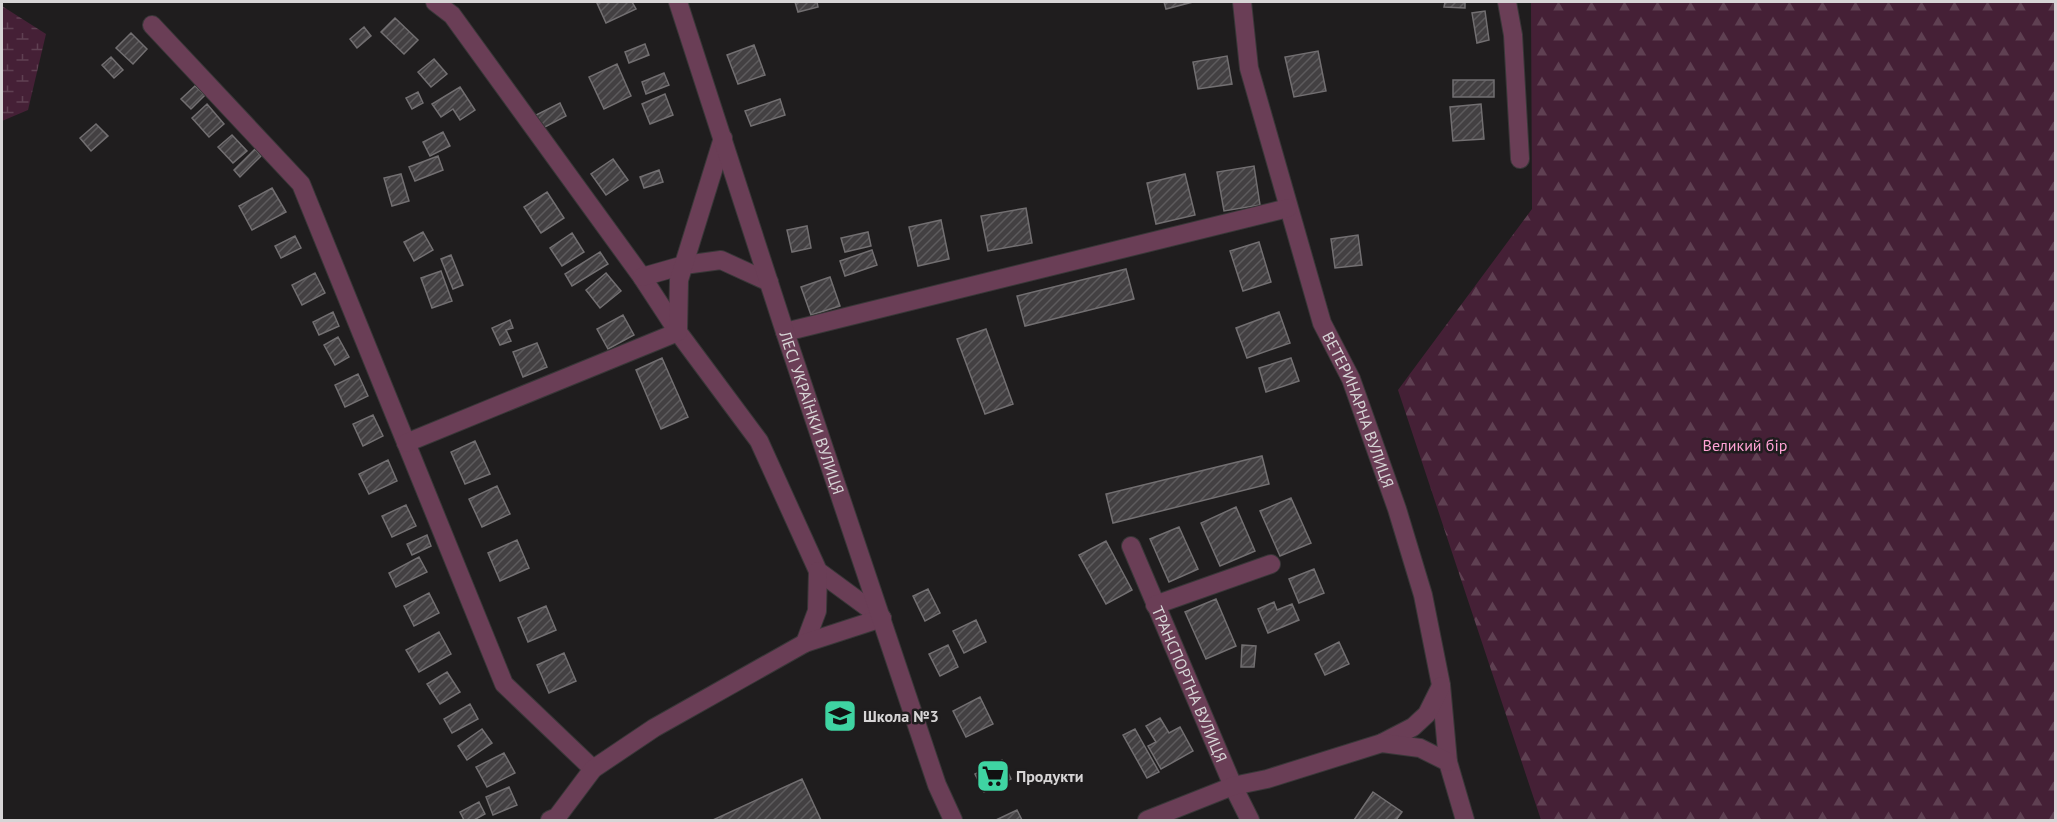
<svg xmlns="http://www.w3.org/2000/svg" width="2057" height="822" viewBox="0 0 2057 822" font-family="'PT Sans',sans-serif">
	<defs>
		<pattern id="forest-firs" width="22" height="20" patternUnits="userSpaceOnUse" patternTransform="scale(1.5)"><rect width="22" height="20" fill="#452036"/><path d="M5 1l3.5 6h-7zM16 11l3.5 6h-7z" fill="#5f4052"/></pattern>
		<pattern id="wetland-marsh" width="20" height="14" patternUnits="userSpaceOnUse" patternTransform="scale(1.5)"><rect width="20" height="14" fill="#452036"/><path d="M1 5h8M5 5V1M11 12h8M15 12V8" fill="none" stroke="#5f4052"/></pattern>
		<pattern id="building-hatch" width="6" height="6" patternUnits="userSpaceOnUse" patternTransform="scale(1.5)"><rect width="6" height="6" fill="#434042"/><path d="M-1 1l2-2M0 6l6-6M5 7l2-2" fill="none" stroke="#5d5b5d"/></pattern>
	</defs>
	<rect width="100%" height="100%" fill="#1f1d1e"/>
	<path fill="url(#forest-firs)" d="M1531,2H2055V820H1541L1398,390L1532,209Z"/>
	<path fill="url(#wetland-marsh)" d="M2,6L46,34L28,110L2,121Z"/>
	<path fill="url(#building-hatch)" stroke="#726f71" stroke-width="1.5" d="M599,2H632L636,9L606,23L597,3Z
		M795,2H817L818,7L798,12Z
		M1164,2H1193L1166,9Z
		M1445,2H1465V8L1444,7Z
		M1485,11L1489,40L1477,43L1472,13Z
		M395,18L418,40L404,54L381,32Z
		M364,27L371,36L357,48L350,39Z
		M131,33L147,49L133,64L116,48Z
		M645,44L649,55L629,63L625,52Z
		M754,45L765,75L738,84L727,55Z
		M1318,51L1326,91L1294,97L1285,57Z
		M1227,56L1232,84L1198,89L1193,62Z
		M111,57L123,70L114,78L102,65Z
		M434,59L447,74L431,87L418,72Z
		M617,64L631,96L604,109L589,77Z
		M664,73L669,85L646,94L642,82Z
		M1453,80H1494V97H1453Z
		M195,86L205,95L191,109L181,99Z
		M460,87L475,110L460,120L453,109L441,117L432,104Z
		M418,92L423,103L412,109L406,98Z
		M665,94L673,115L650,124L642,104Z
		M780,99L785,115L751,126L745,111Z
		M560,103L566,116L543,128L536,115Z
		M207,104L224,124L209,137L192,118Z
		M1481,104L1484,139L1453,141L1450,107Z
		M96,124L108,136L91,151L80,138Z
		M443,132L450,146L430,156L423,142Z
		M232,135L247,151L233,163L218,147Z
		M255,149L261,156L240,177L234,170Z
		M438,156L443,170L415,181L409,167Z
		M613,159L628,180L606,195L591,174Z
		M1254,166L1260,205L1224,211L1217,172Z
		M659,170L663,182L644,188L640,177Z
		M401,174L409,201L392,206L384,178Z
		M1185,174L1195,215L1156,224L1147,183Z
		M272,188L286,212L252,230L239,206Z
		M547,192L564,218L541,233L524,207Z
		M1026,208L1032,243L988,251L981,216Z
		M941,220L949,259L918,266L909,227Z
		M807,226L811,248L792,252L787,230Z
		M423,232L433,250L414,261L404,242Z
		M868,232L871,246L845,252L841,238Z
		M572,233L584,252L562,266L550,248Z
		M1358,235L1362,265L1335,268L1331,239Z
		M295,236L301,248L281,258L275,246Z
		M1259,242L1271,282L1243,291L1230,251Z
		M872,250L877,265L845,276L840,261Z
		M600,252L608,264L572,286L565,274Z
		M451,255L463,285L453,289L441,259Z
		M1126,269L1134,299L1025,326L1017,296Z
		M441,271L452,301L432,308L421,278Z
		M315,273L325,293L302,305L292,285Z
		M606,273L621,291L600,308L586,290Z
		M830,277L840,306L811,315L801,287Z
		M333,312L339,326L319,335L313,322Z
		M1279,312L1290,343L1247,358L1236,328Z
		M623,315L634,335L608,349L597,329Z
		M510,320L513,328L506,330L511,341L500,345L492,328Z
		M986,329L1013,404L985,414L957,339Z
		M338,337L349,357L335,365L324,345Z
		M537,343L547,367L523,377L513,352Z
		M662,358L688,417L661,429L636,370Z
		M1291,358L1299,381L1266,392L1259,368Z
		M358,374L368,396L345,407L335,385Z
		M373,415L383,436L363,446L353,424Z
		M475,441L490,474L465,484L451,452Z
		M1262,456L1269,484L1113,523L1106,494Z
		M388,460L397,481L369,494L359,474Z
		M497,486L510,514L482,527L469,499Z
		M1291,498L1311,543L1280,556L1260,511Z
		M406,505L416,526L392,537L382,516Z
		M1236,507L1255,551L1220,566L1201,523Z
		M1179,527L1198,569L1169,582L1150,539Z
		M427,535L431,546L412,555L407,544Z
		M517,540L529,568L500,581L488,553Z
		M1106,541L1132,590L1106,604L1079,555Z
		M419,557L427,572L396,587L389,573Z
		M1314,569L1324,593L1299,603L1289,579Z
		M928,589L940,613L925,621L913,596Z
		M429,593L439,613L414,626L404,606Z
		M1216,599L1236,646L1206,659L1185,612Z
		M1274,602L1277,610L1292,604L1299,620L1268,633L1258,609Z
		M546,606L556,630L528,642L518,618Z
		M976,620L986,642L964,653L953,631Z
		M439,632L451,654L419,672L406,650Z
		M1339,642L1349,664L1325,675L1315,654Z
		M948,645L958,667L940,676L929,654Z
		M1242,645L1256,646L1254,667H1241Z
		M564,653L576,681L549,693L537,665Z
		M447,672L460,692L440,704L427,684Z
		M980,697L993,724L966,737L953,711Z
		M470,704L478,719L452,733L444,719Z
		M1160,718L1169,733L1180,727L1193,751L1161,769L1148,746L1156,742L1146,726Z
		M482,729L492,743L467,760L458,746Z
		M1135,729L1159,772L1147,778L1123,735Z
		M504,753L515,773L487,787L476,767Z
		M1002,760L1011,779L984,792L975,774Z
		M802,779L821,820H713Z
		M509,787L517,805L493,815L486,797Z
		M1373,792L1402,812L1396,820H1354Z
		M479,802L485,814L474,820H464L460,812Z
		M1017,810L1022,820H996Z"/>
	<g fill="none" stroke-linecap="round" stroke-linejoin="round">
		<defs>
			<g id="minor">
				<path d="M435,2L452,15L642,277L678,332L759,441L818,571L882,618"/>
				<path id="s1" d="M1242,2L1249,68L1322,323L1351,379L1397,509L1423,595L1441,685L1448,762L1465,820"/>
				<path d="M1507,2L1513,35L1520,159"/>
				<path d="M152,25L301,184L504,684L593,769"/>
				<path d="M642,277L684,265L721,260L769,282"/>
				<path d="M785,332L1288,208"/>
				<path d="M406,443L678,332L679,280L723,138"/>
				<path id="s2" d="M1131,546L1233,786L1250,820"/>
				<path d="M1155,605L1271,564"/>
				<path d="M805,643L817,611L818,571"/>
				<path d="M1382,743L1413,727L1427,714L1441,686"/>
				<path d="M550,820L557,817L593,769L654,728L805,643L882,618"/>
				<path d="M1147,820L1233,786L1267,779L1382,743L1420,748L1448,762"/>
			</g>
			<g id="tertiary">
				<path id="s3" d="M678,2L785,332L937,785L953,820"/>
			</g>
		</defs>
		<use href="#minor" stroke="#393738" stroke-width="20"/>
		<use href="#tertiary" stroke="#393738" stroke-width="20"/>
		<use href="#minor" stroke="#6a3e56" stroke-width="18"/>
		<use href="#tertiary" stroke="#6a3e56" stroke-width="18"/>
	</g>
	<defs>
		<symbol id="school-square" viewBox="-11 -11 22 22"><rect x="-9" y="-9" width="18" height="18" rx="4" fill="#3fd4a2" stroke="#1f1d1e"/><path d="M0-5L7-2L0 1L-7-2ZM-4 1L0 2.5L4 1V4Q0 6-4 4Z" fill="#111"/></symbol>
		<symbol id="supermarket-square" viewBox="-11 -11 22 22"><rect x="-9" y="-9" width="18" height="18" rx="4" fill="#3fd4a2" stroke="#1f1d1e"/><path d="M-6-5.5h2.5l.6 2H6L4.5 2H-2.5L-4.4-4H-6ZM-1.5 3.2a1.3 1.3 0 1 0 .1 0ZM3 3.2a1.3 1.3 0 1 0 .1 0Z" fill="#111"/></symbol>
	</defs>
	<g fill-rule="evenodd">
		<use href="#school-square" x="821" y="697" width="38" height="38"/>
		<use href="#supermarket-square" x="974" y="757" width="38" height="38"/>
	</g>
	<g text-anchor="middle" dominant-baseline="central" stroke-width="5" stroke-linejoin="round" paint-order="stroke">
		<g font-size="16" fill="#d7d5d6" stroke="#1f1d1e">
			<text stroke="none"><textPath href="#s1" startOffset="426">ВЕТЕРИНАРНА ВУЛИЦЯ</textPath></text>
			<text stroke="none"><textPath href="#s3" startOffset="432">ЛЕСІ УКРАЇНКИ ВУЛИЦЯ</textPath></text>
			<text stroke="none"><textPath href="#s2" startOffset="150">ТРАНСПОРТНА ВУЛИЦЯ</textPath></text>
		</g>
		<g font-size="16" fill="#ffa2d5" stroke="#1f1d1e">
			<text x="1745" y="445">Великий бір</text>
		</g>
		<g font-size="16" font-weight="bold" fill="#d7d5d6" stroke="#1f1d1e" text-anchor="start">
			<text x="863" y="716">Школа №3</text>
			<text x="1016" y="776">Продукти</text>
		</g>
	</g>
	<rect width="2057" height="822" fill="none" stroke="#d7d5d6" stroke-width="6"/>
</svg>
